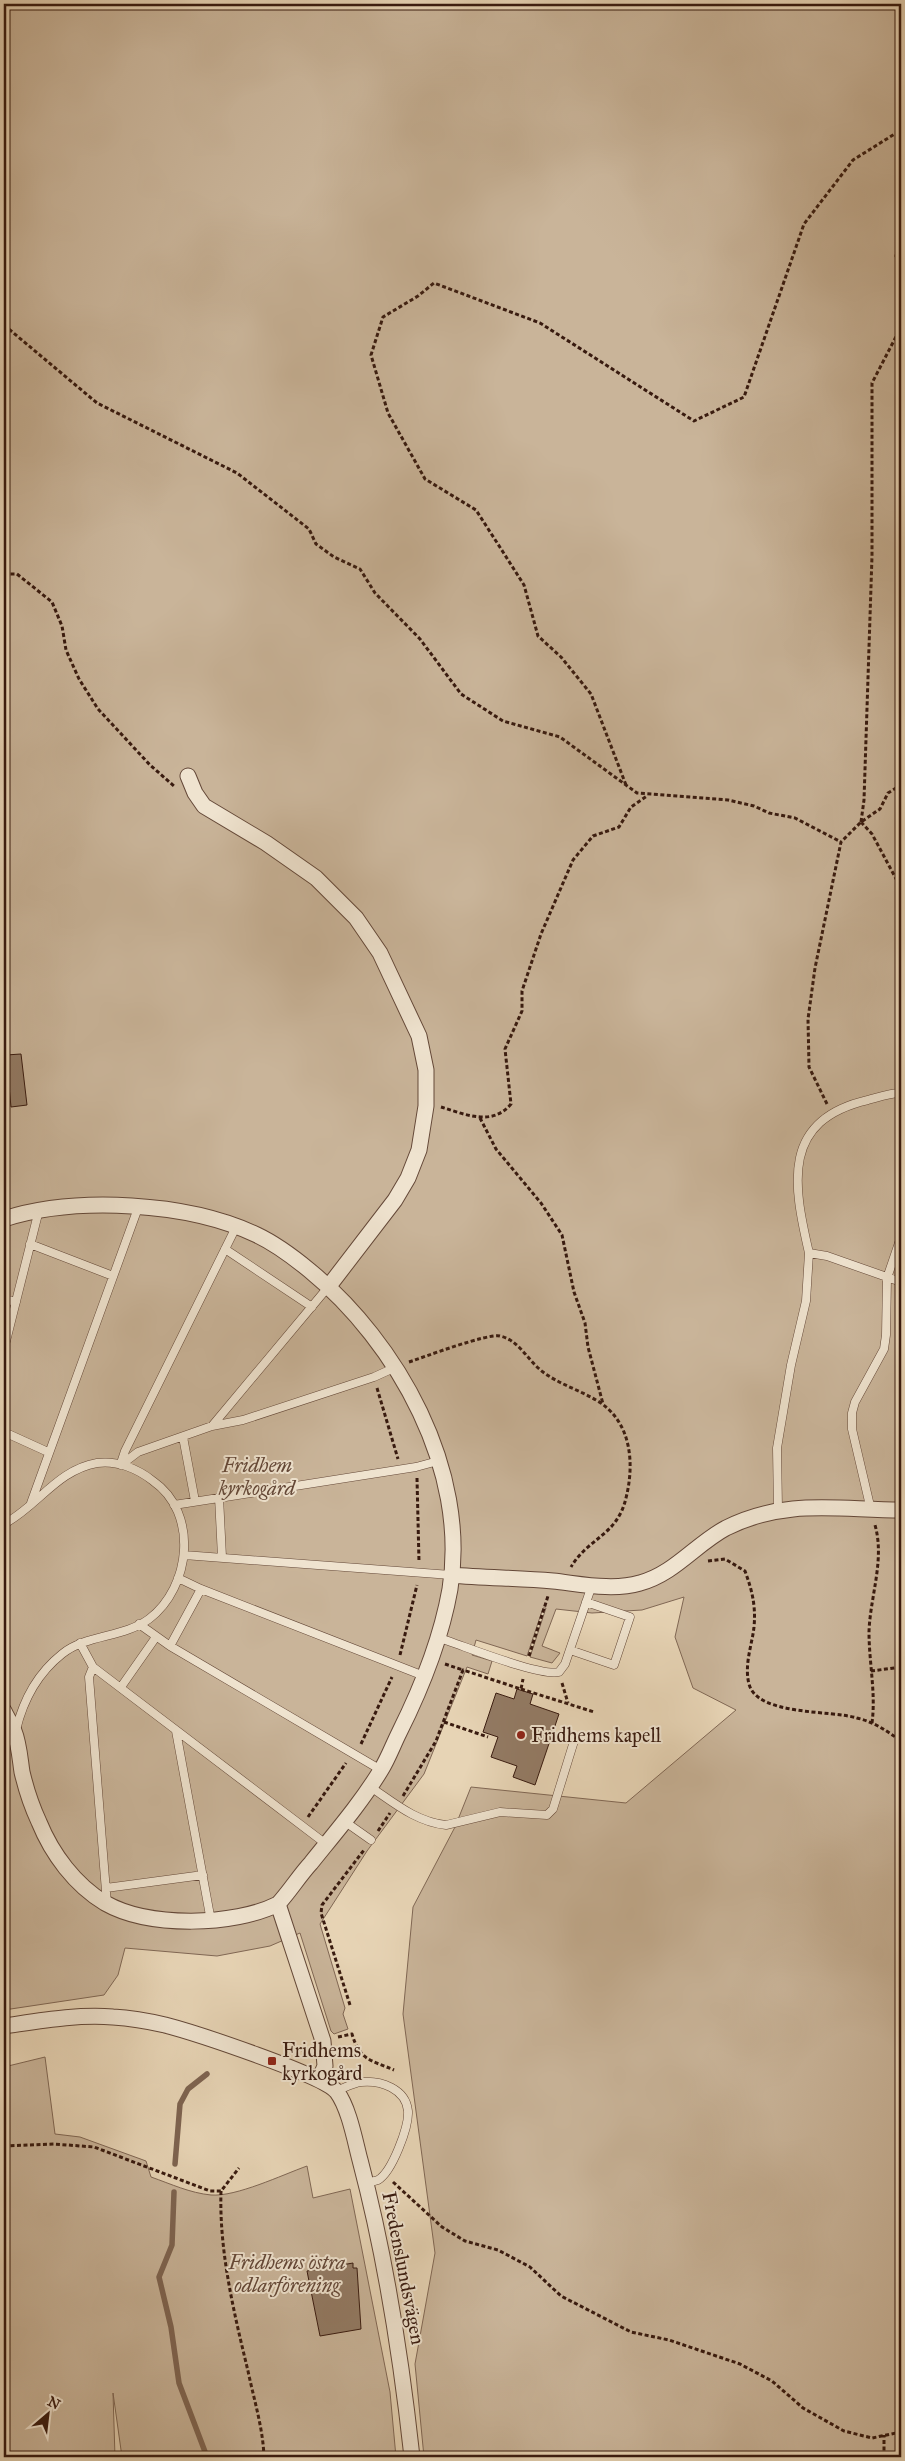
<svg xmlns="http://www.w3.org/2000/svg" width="905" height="2461" viewBox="0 0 905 2461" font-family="'IM FELL Great Primer',serif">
	<rect width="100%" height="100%" fill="#e7d4b5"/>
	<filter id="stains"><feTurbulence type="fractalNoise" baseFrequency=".004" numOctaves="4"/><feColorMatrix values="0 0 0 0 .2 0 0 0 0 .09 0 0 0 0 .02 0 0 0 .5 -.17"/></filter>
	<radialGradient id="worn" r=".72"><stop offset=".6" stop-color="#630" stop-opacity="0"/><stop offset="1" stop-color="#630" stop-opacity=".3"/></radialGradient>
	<path fill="#c9b499" stroke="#806754" d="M4,4H901V2457H424L415,2364L435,2253L403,2014L413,1907L455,1827L471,1787L626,1803L736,1710L693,1688L675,1637L684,1597L642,1610L592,1613L556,1609L542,1646L560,1653L552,1663L530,1657L546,1608H543L527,1656L476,1640L472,1655L492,1661L488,1674L467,1667L424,1774L367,1851L320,1924L345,2008L343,2014L348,2029L334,2034L331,2031L300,1933L270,1946L217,1956L125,1948L118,1975L104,1995L4,2010Z
		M45,2057L55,2134L80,2137L146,2161L151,2177C171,2184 190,2193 211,2195C236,2197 282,2175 307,2166L313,2198L350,2189L390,2392L396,2457H122L113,2393L115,2457H4V2067Z"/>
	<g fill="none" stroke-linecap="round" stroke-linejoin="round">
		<path stroke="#7e6451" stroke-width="5.5" d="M175,2164L180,2104L188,2089L207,2074
			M174,2192L172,2245L159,2277L171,2327L179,2383L207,2457"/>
	</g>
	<path fill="#937b65" stroke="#381a0f" d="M21,1054L27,1105L11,1107L6,1055Z
		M517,1689L533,1694L530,1704L559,1714L535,1785L513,1777L517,1766L491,1757L498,1737L483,1732L496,1693L514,1699Z
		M353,2263V2268H357L361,2329L320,2336L307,2271Z"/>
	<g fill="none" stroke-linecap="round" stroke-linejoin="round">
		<defs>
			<path id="service" d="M901,1093C890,1093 879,1097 868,1100C781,1120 793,1184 809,1253L827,1256L901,1282
				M30,1244L113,1276
				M225,1249L312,1307
				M4,1299L16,1302
				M4,1349L39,1210
				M212,1426L329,1286
				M4,1432L48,1452
				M183,1437L195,1501
				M121,1463L125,1451L236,1227
				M121,1465L138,1452L212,1426L243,1420L374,1377L396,1367
				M219,1497L222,1557
				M31,1503L138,1208
				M174,1505L416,1467L438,1461
				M778,1509L777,1448L791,1365L806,1301L809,1253
				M871,1510L852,1429V1413L855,1402L884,1349L886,1335L887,1278L901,1237
				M4,1524C38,1506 57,1470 97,1463C117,1460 138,1469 153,1481C199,1513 191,1587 149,1619C123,1638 87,1634 62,1654C38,1673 23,1701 16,1730
				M184,1555L451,1575
				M178,1578L201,1589L424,1676
				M139,1624L170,1646L381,1770
				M439,1638C462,1645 540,1677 559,1672L565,1664L592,1585
				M80,1643L93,1667L89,1677L107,1904
				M170,1646L201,1589
				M570,1650L614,1665L630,1617L586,1602
				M93,1667L326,1844
				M121,1687L156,1637
				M176,1731L211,1921
				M369,1786C393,1802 416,1822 446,1825L500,1812L547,1815L553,1809L575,1738
				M344,1821L371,1840
				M106,1888L203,1875
				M336,2091C344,2088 353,2083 361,2082C381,2080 406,2089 408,2111C409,2127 392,2172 378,2180C375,2181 370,2182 367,2183"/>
			<path id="minor" d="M188,776L195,793L204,806L266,843L316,878L356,918L380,953L419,1036L426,1070V1106L419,1150L408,1178L395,1200L329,1286
				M4,1219C76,1196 188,1202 257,1235C276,1244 292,1256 309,1270C398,1343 469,1470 450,1589C441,1640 422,1687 399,1733C393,1745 388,1759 381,1770C361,1803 335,1833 311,1863C299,1876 290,1891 278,1904L323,2041L325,2066L319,2080
				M451,1575C485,1578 519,1578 553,1581C581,1584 613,1591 640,1583C674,1574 696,1544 726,1528C786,1498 838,1510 901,1510
				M4,1711C7,1718 12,1724 14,1731C19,1743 20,1759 22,1772C26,1789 32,1807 39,1822C52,1854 75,1885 105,1903C149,1928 234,1926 278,1904
				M4,2026C39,2021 77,2014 113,2017C130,2018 148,2021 165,2025C192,2032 324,2075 337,2092C349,2108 355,2141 360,2160C386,2258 401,2356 412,2457"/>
		</defs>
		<use href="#service" stroke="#644838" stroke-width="9"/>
		<use href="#minor" stroke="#644838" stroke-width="17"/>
		<path stroke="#381a0f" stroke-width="3" stroke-dasharray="4 2.5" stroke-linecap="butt" d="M901,234L896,256L901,273
			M4,325L97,403L237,473L309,529L316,544L334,557L360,569L375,593L420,639L461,694L503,721L560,737L637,793L728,800L754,806L769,813L795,818L841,842
			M4,574H17L52,602L62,626L66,650L79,679L98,709L150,765L174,786
			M626,785L591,694L561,657L538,636L524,585L503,552L476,510L425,479L388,413L371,355L383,317L418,296L434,283L540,323L694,421L744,397L804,224L853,160L901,130
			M861,822L864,800L872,556V383L901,327
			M861,822L872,834L901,888
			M827,1104L809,1067L808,1019L815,968L841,842L861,822L880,809L888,793L901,785
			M441,1107C464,1114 492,1127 511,1104L505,1049L522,1011V991L541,934L573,860L593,836L619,827L631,807L647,796
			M480,1118L496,1149L541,1203L562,1235L574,1292L585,1323L588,1347L603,1404
			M409,1362C424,1357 488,1333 500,1336C519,1340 528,1361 543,1372C559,1384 579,1390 596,1400C631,1420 635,1462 626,1498C617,1536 589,1537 571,1567
			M377,1388L398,1459
			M417,1478L419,1562
			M708,1561L725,1559L745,1571C752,1590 756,1606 754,1627C752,1645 744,1665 749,1684C757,1716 832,1710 857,1718C874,1722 887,1731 901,1741
			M400,1655L417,1585
			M529,1656L548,1596
			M445,1664L463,1670
			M871,1671L901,1667
			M562,1683L568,1703
			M521,1689L594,1712
			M444,1722L488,1737
			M872,1723C876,1693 869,1663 869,1632C870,1597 885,1560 875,1525
			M361,1744L392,1677
			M403,1796L436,1741L463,1670L521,1689L523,1679
			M308,1817L346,1763
			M378,1831L390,1813
			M350,2005L321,1913L322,1905L364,1850
			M338,2037L352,2034C360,2061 371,2060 394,2070
			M295,2051L309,2049
			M4,2146L54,2144L94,2147L210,2191H221L239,2168
			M393,2182L442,2227L465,2241L498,2250L530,2267L561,2296L631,2332L669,2340L740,2364L772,2381L803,2408L844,2431L872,2438L901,2432
			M221,2191C219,2251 234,2313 248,2371C254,2400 263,2428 264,2457
			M884,2457V2435"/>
		<use href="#service" stroke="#efe3cf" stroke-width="8"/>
		<use href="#minor" stroke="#efe3cf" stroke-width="15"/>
	</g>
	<g fill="#8f2418" stroke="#efe3cf" stroke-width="2">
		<circle cx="521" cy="1735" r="5"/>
		<rect x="267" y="2056" width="10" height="10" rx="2.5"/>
	</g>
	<g text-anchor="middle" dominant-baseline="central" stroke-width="4" stroke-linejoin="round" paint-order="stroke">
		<g font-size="20" font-style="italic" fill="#644838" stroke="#efe3cf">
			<text x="257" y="1465">Fridhem<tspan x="257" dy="23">kyrkogård</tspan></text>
			<text x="287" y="2262">Fridhems östra<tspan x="287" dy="23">odlarförening</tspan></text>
		</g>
		<g font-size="20" fill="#381a0f" stroke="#efe3cf" text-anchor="start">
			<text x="531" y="1735">Fridhems kapell</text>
			<text x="282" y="2050">Fridhems<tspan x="282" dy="23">kyrkogård</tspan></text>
		</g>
		<g font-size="20" fill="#381a0f" stroke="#efe3cf">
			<text transform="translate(404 2268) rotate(79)">Fredenslundsvägen</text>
		</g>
	</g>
	<rect width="905" height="2461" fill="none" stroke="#e7d4b5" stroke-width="20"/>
	<rect x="5" y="5" width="895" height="2451" fill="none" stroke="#381a0f" stroke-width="2.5"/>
	<rect x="10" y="10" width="885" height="2441" fill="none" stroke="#381a0f"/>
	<g transform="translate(48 2414) rotate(28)" stroke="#efe3cf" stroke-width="4" paint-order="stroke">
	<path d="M0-4L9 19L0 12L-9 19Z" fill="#381a0f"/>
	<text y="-8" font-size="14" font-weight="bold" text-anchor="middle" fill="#381a0f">N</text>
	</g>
	<rect width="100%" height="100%" filter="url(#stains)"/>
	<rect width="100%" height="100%" fill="url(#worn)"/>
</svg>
